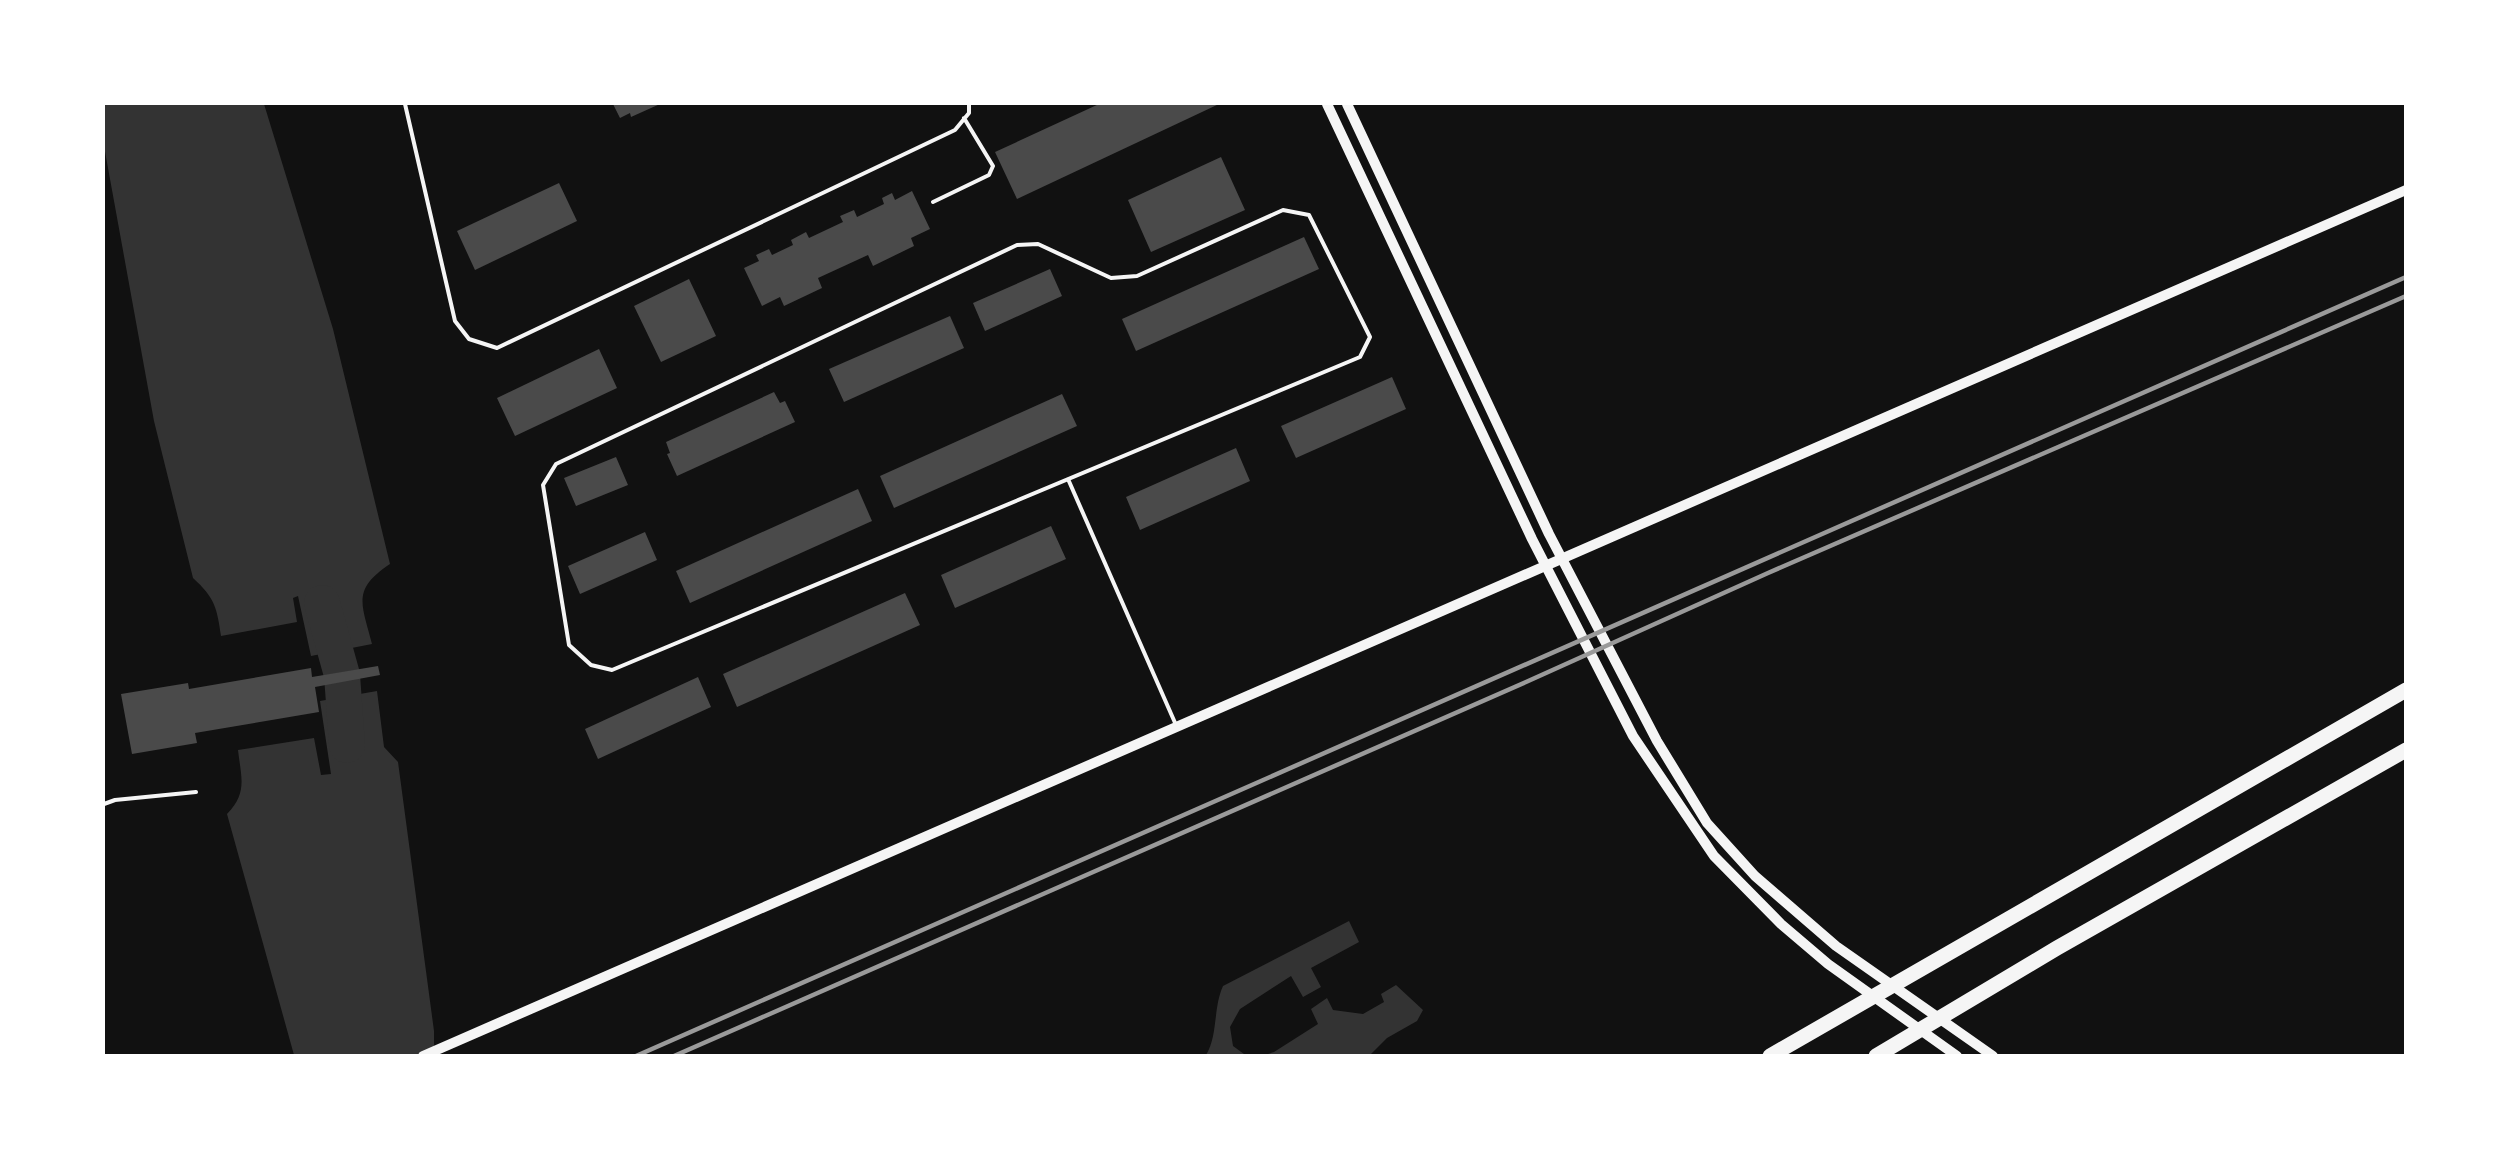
<svg xmlns="http://www.w3.org/2000/svg" width="2509" height="1159" viewBox="0 0 2509 1159" font-family="Figtree,sans-serif">
	<rect width="100%" height="100%" fill="#111"/>
	<path fill="#333" d="M104,104H264L333,329L390,564C351,590 362,604 372,644L311,656L298,596L293,598L297,622L221,636C217,608 215,598 193,578L154,421L104,146Z
		M377,691L384,747L398,762L434,1031V1055H294L227,814C248,793 241,777 238,750L314,738L321,775L331,774L320,701Z
		M1349,921L1359,942L1311,968L1321,987L1303,997L1291,976L1240,1009L1230,1027L1233,1046L1244,1054L1249,1055H1206C1218,1036 1213,1008 1223,986Z
		M1396,985L1423,1010L1417,1021L1387,1038L1370,1055H1265L1274,1052L1318,1024L1311,1009L1327,998L1333,1010L1363,1014L1384,1002L1381,994Z"/>
	<g fill="none" stroke-linecap="round" stroke-linejoin="round">
		<path stroke="#333" stroke-width="36" d="M322,603L342,675L347,745"/>
	</g>
	<path fill="#4a4a4a" d="M613,104H660L631,117L630,113L620,118Z
		M1099,104H1219L1017,199L995,152Z
		M1221,157L1245,210L1151,252L1128,200Z
		M559,183L577,221L475,270L457,231Z
		M912,191L930,229L911,238L914,246L873,266L868,255L818,278L822,288L784,306L780,297L762,306L744,268L759,261L756,255L769,249L772,255L793,245L791,240L806,232L809,238L843,222L840,216L854,210L857,217L884,204L882,198L892,193L895,200Z
		M1304,237L1319,269L1136,351L1122,319Z
		M1050,269L1062,296L985,331L973,303Z
		M689,279L716,336L661,362L634,306Z
		M950,316L964,348L844,402L829,369Z
		M599,349L617,388L515,436L497,398Z
		M1392,377L1406,409L1296,458L1281,426Z
		M774,392L780,403L785,401L795,422L677,476L667,454L670,453L666,442Z
		M1062,394L1077,426L894,508L880,476Z
		M1236,448L1250,481L1140,530L1126,497Z
		M616,457L628,485L576,506L564,478Z
		M858,489L872,521L690,603L676,571Z
		M1051,526L1066,559L955,608L941,575Z
		M645,532L657,560L580,594L568,566Z
		M905,593L920,625L737,707L723,674Z
		M378,666L380,675L315,687L319,712L195,733L197,743L132,754L121,694L188,683L189,689L311,668L312,677Z
		M698,677L711,707L598,759L585,729Z"/>
	<g fill="none" stroke-linecap="round" stroke-linejoin="round">
		<path stroke="#f5f5f5" stroke-width="4" d="M405,104L455,321L469,339L497,348L955,130L969,113V104
			M933,202L989,175L993,166L964,118
			M1283,210L1309,215L1370,337L1360,357L612,670L591,665L569,645L543,485L556,464L1017,245L1038,244L1111,278L1137,276Z
			M1068,479L1176,725
			M104,804L115,800L196,792"/>
		<path stroke="#f5f5f5" stroke-width="10" d="M1327,104L1532,539L1633,736L1714,856L1781,924L1828,964L1957,1056
			M1347,104L1549,534L1657,741L1707,823L1755,876L1836,946L1993,1056
			M423,1056L2406,190"/>
		<path stroke="#f5f5f5" stroke-width="15" d="M1770,1056L2406,690
			M1876,1056L2057,948L2406,750"/>
		<path stroke="#9a9a9a" stroke-width="4.5" d="M636,1056L2406,277
			M674,1056L1526,682L1768,573L2406,296"/>
	</g>
	<rect width="2509" height="1159" fill="none" stroke="#ffffff" stroke-width="210"/>
</svg>
